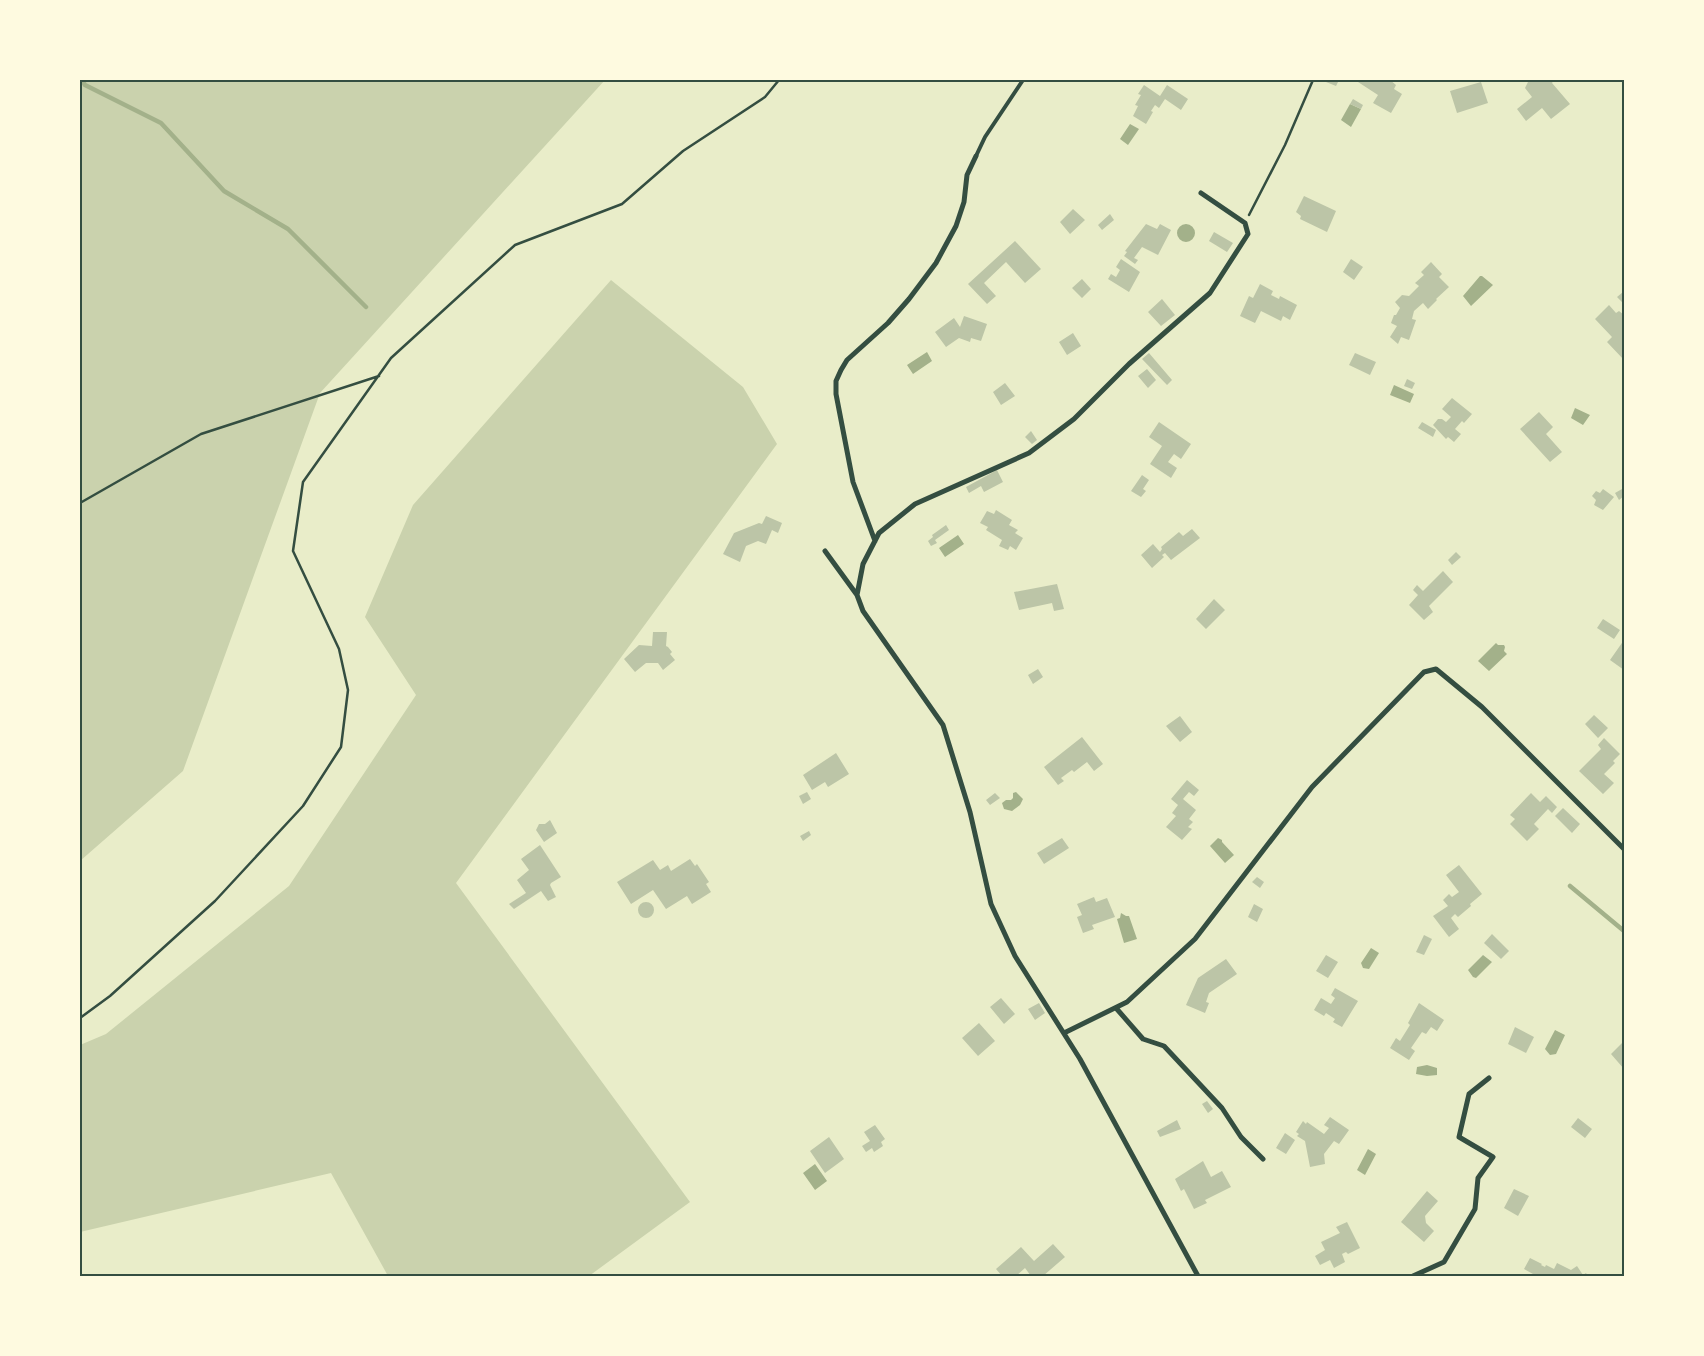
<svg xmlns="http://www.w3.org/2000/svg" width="1704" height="1356" viewBox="0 0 1704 1356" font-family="'Golos Text',sans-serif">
	<rect width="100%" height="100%" fill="#e9edc9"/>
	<path fill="#cad2ad" d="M80,80H605L320,393L183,771L80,861Z
		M611,280L743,387L777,444L456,883L690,1202L589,1276H388L331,1173L80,1232V1045L106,1034L289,886L416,695L365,617L413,505Z"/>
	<path fill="#a3b18a" d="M1350,104L1361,109L1351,127L1341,120Z
		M1130,124L1139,129L1128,145L1120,139Z
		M1177 233a9 9 0 1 1 18 0a9 9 0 1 1-18 0Z
		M1480,276H1482L1493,285L1471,306L1463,296Z
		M927,352L932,361L913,374L907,365Z
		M1394,385L1414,394L1410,403L1390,395Z
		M1575,408L1590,415L1583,425L1571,418Z
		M958,535L964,544L945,557L939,548Z
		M1496,643L1498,645H1504L1505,647L1504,651L1507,654L1489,671L1478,661Z
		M1016,792L1023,799L1020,805L1012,811L1004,809L1002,803L1006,800H1011L1013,798V793Z
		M1218,838L1222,840V842L1234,855L1225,863L1210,846Z
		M1121,913L1126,916H1129L1137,939L1124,943L1117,919L1120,918Z
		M1371,948L1379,953L1369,969L1363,968L1361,963Z
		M1483,955L1492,962L1476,978L1473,977L1468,970Z
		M1555,1030L1565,1035L1556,1054L1550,1055L1545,1049Z
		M1427,1065L1437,1068V1075L1427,1076L1416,1074L1417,1067Z
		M1368,1149L1376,1154L1365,1175L1357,1170Z
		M815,1164L827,1181L815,1190L803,1173Z"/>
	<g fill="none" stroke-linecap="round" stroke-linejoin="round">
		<path stroke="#a3b18a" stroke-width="4.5" d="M82,80L85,85L161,123L224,191L288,229L366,307
			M1570,886L1624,931"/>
	</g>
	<path fill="#bcc5a7" d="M1327,80H1339L1336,86L1326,82Z
		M1359,80H1390L1396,85L1394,89L1402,94L1391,113L1373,103L1378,95L1358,82Z
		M1529,80H1554L1552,83L1570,104L1551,119L1542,108L1526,121L1517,109L1532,97L1525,88Z
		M1481,82L1488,103L1457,113L1450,91Z
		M1144,85L1160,96L1167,85L1188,99L1181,110L1165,99L1159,108L1155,105L1151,111L1153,112L1146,124L1133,116L1138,106L1135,105L1141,95L1138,94Z
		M1353,99L1363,105L1361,109L1350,104Z
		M1304,196L1336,211L1327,232L1300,219L1301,216L1296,212Z
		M1073,209L1085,220L1070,234L1060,222Z
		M1110,214L1114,220L1102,230L1098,225Z
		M1146,224L1157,229L1160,224L1171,230L1158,255L1142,247L1134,258L1138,260L1135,264L1124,256L1127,252L1125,251Z
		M1214,232L1233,243L1227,252L1209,241Z
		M1015,241L1041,269L1025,283L1006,262L984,283L996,296L987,304L968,284Z
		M1121,259L1140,272L1129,292L1108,279L1111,274L1116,277L1120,270L1116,267Z
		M1351,259L1363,267L1354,280L1343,272Z
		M1431,262L1442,274L1439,277L1449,287L1436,299L1437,300L1428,309L1423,303L1414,311L1412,319L1416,320L1409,340L1401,337L1398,344L1390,337L1397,326L1391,323L1394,315H1396L1400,308L1395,302L1402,295L1409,296L1419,286L1415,283L1424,275L1421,272Z
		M1082,279L1091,289L1082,298L1072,288Z
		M1260,284L1273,291L1271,295L1279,299L1280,296L1297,305L1290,320L1283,316L1281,321L1261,311L1255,323L1240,316L1249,296L1253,298Z
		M1623,292L1624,293V304L1617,297Z
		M1162,299L1175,315L1161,326L1148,312Z
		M1609,305L1616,313L1619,311L1624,315V360L1607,342L1612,337L1595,319Z
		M964,316L987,324L981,341L971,338L970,342L959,338L946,347L935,332L954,318L960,327Z
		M1073,333L1081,346L1067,355L1059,342Z
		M1149,353L1172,380L1167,385L1142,359Z
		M1355,353L1376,362L1370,375L1349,365Z
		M1147,369L1156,380L1148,388L1138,376Z
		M1407,379L1415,383L1412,389L1404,386Z
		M1005,383L1015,396L1001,405L993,392Z
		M1452,398L1472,414L1464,423L1462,421L1455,429L1461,434L1454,442L1448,437L1446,439L1433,425L1438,419H1442L1446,422L1451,417L1442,409Z
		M1539,412L1553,427L1546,434L1562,452L1550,462L1520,429Z
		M1159,422L1191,444L1181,459L1174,454L1168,462L1177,468L1171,478L1150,464L1162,446L1149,437Z
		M1422,422L1436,430L1433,437L1418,428Z
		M1031,431L1037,440L1032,444L1025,437Z
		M997,470L1003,482L984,492L981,486L969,493L966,487Z
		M1142,475L1149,480L1143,489L1146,491L1141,497L1131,491Z
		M1603,489L1614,497L1603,510L1594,505L1596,500L1592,496L1596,491L1600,493Z
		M1622,489L1624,496L1619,500L1615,493Z
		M996,510L1012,520L1009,525L1018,530L1015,533L1023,538L1016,550L1010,546L1008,550L999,546L1002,540L986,530L988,527L980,523L987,511L994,514Z
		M766,516L782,523L778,533L772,530L766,544L758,541L746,546L740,562L723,554L734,533L759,523L762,524Z
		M946,525L949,530L935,540L937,543L931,546L928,541L933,537L932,535Z
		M1192,529L1200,538L1171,560L1165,553L1162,555L1164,557L1152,568L1141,555L1153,544L1160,552L1162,549L1161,547L1179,532L1183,536Z
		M1456,552L1461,557L1452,565L1448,560Z
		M1443,571L1453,582L1429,606L1433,612L1424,620L1409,605L1418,595L1413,590L1417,585L1423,591Z
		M1057,584L1064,609L1054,611L1052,603L1019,610L1014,592Z
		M1214,599L1225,610L1206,629L1196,619Z
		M1603,619L1620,630L1614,639L1597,628Z
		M653,632H667L666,646L668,647L672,652L670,654L675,660L663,670L658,663H646L635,672L624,659L639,645L652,646Z
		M1624,640V670L1610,660Z
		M1038,669L1043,677L1033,684L1028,675Z
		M1594,715L1608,728L1598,738L1585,724Z
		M1180,716L1192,732L1180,742L1166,726Z
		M1082,737L1103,764L1094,771L1087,762L1074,772L1072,770L1061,778L1064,781L1058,785L1044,767Z
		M1604,738L1620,754L1613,761L1615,763L1604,774L1614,783L1603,794L1579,771L1601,749L1598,745Z
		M836,753L849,774L828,787L825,782L812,790L803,775Z
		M1187,780L1199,790L1194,796L1189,792L1183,799L1196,810L1189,819L1193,822L1188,827L1192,829L1182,840L1166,827L1176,816L1172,813L1178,805L1171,799Z
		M807,792L811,799L803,804L799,796Z
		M995,793L1000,798L990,805L986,800Z
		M1531,793L1540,802L1546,796L1557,807L1552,813L1548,809L1534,824L1539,829L1527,841L1510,824L1515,819L1510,815Z
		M1563,808L1580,824L1572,833L1555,816Z
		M550,820L557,833L544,842L536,830L539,824H545Z
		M809,831L811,835L803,841L800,836Z
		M1062,838L1069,848L1044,864L1037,853Z
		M540,845L561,877L551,883L550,885L556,897L548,901L541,891L514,909L509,904L526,893L517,880L529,870L521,859Z
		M690,859L695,866L697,864L709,882L706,884L711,892L692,904L687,896L666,909L653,890L631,904L617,882L653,860L660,870L668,865L671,871Z
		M1459,865L1482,894L1470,904L1471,906L1458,917L1455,914L1451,918L1459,929L1449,937L1433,916L1448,906L1443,900L1449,894L1452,897L1459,892L1446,875Z
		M1257,877L1264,882L1260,888L1252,882Z
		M1094,897L1096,902L1107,898L1115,917L1092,925L1094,929L1083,933L1077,917L1082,915L1077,904Z
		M638 910a8 8 0 1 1 16 0a8 8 0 1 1-16 0Z
		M1254,904L1263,909L1257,922L1248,917Z
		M1492,934L1509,951L1501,959L1484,943Z
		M1424,935L1432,939L1424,955L1416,952Z
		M1326,955L1338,962L1328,978L1316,971Z
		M1226,959L1237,974L1209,993L1206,1002L1209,1003L1205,1013L1186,1005L1198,978Z
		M1335,988L1358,1001L1342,1027L1333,1022L1335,1019L1326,1013L1324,1016L1314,1010L1321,998L1331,1004L1335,998L1331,995Z
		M1001,998L1015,1014L1004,1024L990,1007Z
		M1039,1003L1045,1013L1035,1020L1028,1009Z
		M1419,1003L1444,1020L1437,1031L1431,1027L1426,1034L1422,1032L1411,1048L1415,1051L1409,1060L1390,1048L1396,1038L1400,1041L1410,1025L1408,1023Z
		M979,1023L995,1041L978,1056L962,1038Z
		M1515,1027L1534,1037L1526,1053L1508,1044Z
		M1624,1041V1069L1611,1054Z
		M1207,1101L1213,1109L1208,1113L1202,1104Z
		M1330,1117L1349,1130L1339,1144L1334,1141L1324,1154L1325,1164L1310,1167L1305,1141L1297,1136L1299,1134L1296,1132L1303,1121L1306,1124L1307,1122L1324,1134L1329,1128L1324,1125Z
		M1578,1118L1592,1129L1585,1138L1571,1127Z
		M1177,1120L1181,1129L1160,1137L1157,1131Z
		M875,1125L885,1139L881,1142L883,1146L874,1152L872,1148L866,1152L862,1146L870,1141L864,1132Z
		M1285,1133L1295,1140L1286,1154L1276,1148Z
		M829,1137L844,1159L825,1173L810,1151Z
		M1203,1161L1211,1177L1222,1171L1231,1187L1205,1200L1207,1203L1194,1209L1184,1189L1181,1191L1175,1179Z
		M1514,1189L1529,1196L1518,1216L1504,1208Z
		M1427,1191L1438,1201L1425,1216L1426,1223L1434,1231L1424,1242L1401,1222Z
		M1347,1222L1360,1248L1348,1254L1346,1252L1342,1254L1345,1262L1334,1268L1330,1260L1320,1265L1315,1256L1325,1250L1321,1242L1340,1233L1336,1227Z
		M1053,1244L1065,1257L1043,1276H1031L1025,1268L1016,1276H1002L996,1269L1021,1247L1034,1261Z
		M1530,1258L1542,1264L1541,1265L1545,1267L1546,1265L1554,1269L1557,1263L1571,1270L1577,1266L1583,1275L1586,1273L1588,1276H1532L1533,1274L1524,1269Z"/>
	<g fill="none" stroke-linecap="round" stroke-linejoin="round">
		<path stroke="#344e41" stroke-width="2.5" d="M1249,215L1285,145L1313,80
			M80,503L201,434L379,376
			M80,1018L110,996L215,901L303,806L341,747L348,690L339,649L293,551L303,482L391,358L515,245L622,204L683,151L765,97L779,80"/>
		<path stroke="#344e41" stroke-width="4" d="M976,156L985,137L1023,80"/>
		<path stroke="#344e41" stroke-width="5" d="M875,541L853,482L836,394V381L841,370L847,360L888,323L909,299L936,263L956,226L964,202L967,175L976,156
			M825,551L857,595L863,611L943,725L970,812L991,904L1015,956L1080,1059L1198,1276
			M857,595L863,564L879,533L915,504L1029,453L1074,419L1129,364L1210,293L1248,234L1245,223L1201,193
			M1116,1008L1143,1039L1164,1046L1222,1108L1241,1137L1263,1159
			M1064,1033L1127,1002L1195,939L1312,787L1424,672L1436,669L1482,707L1624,849
			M1413,1276L1444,1262L1475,1209L1478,1178L1493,1157L1459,1137L1469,1094L1489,1078"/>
	</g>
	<rect width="1704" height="1356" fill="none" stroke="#fefae0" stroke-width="162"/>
	<rect x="81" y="81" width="1542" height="1194" fill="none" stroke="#344e41" stroke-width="2"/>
</svg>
